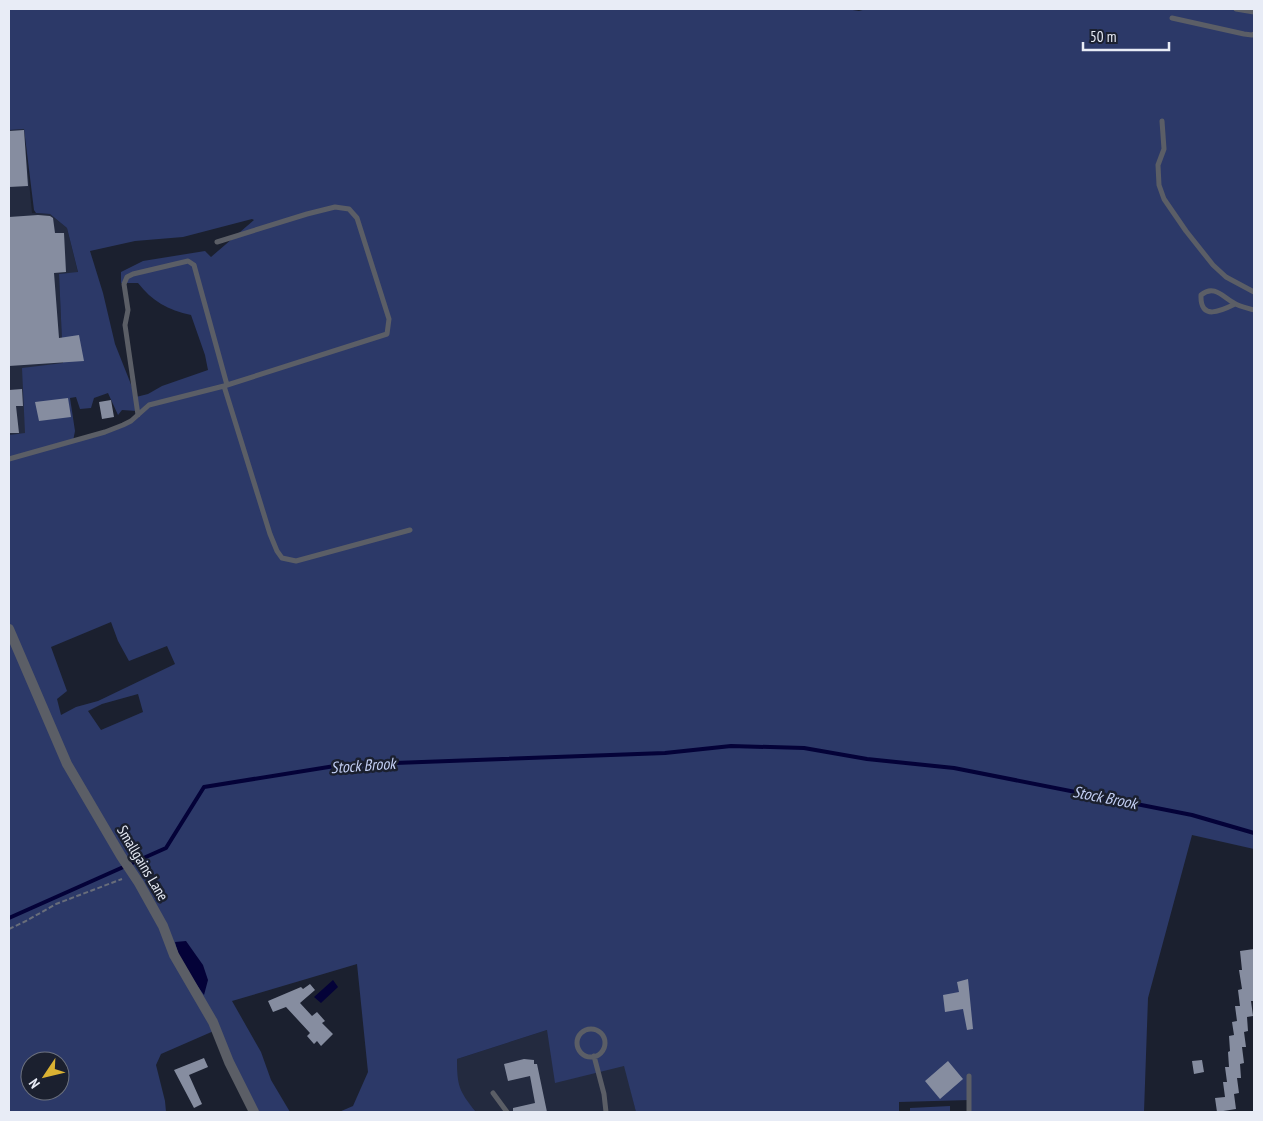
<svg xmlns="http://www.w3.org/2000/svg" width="1263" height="1121" viewBox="0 0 1263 1121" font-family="'PT Sans Narrow',sans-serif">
	<rect width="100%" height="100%" fill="#1b202f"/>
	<path fill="#232a3f" d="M24,129L32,213L50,214L67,228L78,273L59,274L63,363L25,434L9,435V130Z
		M547,1030L625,1066L636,1112H476L462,1096L457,1081V1059Z"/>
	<path fill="#2c3968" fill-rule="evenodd" d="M9,9H846L859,11L866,9H1254V849L1192,835L1148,998L1144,1112H968L970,1100L899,1102V1112H636L624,1066L555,1083L547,1030L457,1059C457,1086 459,1091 476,1112H339L353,1106L368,1072L357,964L232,1001L261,1052L271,1080L290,1112H254L216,1030L161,1054L156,1065L165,1101L166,1112H9V435L25,433L22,368L63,363L59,274L78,272L67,228L50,214L36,213L34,210L24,129L9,130ZM252,219L254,220L211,257L205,251L143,261L121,272V283H138C152,301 168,310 191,315L205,355L208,370L162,386L148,394L136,397L115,344L103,293L90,251L135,241L183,237ZM108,393L118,415L122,410L137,411L131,421L73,441L75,431L70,398L76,397L80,409L91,408L94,398ZM111,622L118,641L129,661L167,646L175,664L98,701L76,707L61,715L57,699L67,691L51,647ZM138,694L143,712L101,730L88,711L102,704ZM30,1061H60V1091H30Z
		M950,1106V1112H910V1108Z"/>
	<path fill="#040238" d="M186,941L203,965L208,980L204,995C193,979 179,962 175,942Z
		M333,980L338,987L321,1003L314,997Z"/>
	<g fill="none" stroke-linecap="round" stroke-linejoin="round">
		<path stroke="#040238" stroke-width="4" d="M9,918L166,848L204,787L341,765L665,753L731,746L804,748L867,759L954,768L1192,815L1254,833"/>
	</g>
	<path fill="#868da0" d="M24,130L28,186L9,187V131Z
		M38,215L50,216L53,218L55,233H64L66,272L54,273L59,338L79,335L84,361L9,366V217Z
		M22,389L23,406H16L19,433H9V390Z
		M68,398L71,417L39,421L35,402Z
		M111,400L114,417L102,419L99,402Z
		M1254,949V1001H1251L1253,1016L1247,1017L1248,1031L1244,1032L1246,1047H1242L1244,1063L1240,1064L1241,1078H1237L1239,1093L1234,1094L1236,1109L1217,1112L1215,1098L1225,1097L1223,1082H1227L1225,1067H1229L1228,1052L1230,1051L1229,1036L1234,1035L1232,1022L1237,1021L1235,1006H1240L1238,990L1242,989L1239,970H1242L1240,951Z
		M968,979L973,1029L967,1030L963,1009L945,1012L943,995L959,992L957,982Z
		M310,984L315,990L300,1003L312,1016L317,1012L325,1021L322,1023L333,1034L321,1046L317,1041L314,1044L307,1036L310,1033L286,1007L273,1012L268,1001L301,987L303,989Z
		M204,1058L208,1067L189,1075L202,1104L194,1108L174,1070Z
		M524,1059L534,1060V1064H537L547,1112H513V1108L535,1103L530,1076L508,1081L504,1064Z
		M1202,1060L1204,1072L1194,1074L1192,1061Z
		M948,1061L963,1079L940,1099L925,1081Z"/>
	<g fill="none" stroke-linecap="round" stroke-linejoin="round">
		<path stroke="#686d7a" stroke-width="2" stroke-dasharray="5 2.5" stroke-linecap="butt" d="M9,929L26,921L56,904L122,879"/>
		<path stroke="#5b5e66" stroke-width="5" d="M1236,9L1254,12
			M1172,18L1244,34L1252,35L1254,34
			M1162,121L1164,149L1158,165L1159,185L1164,199L1186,231L1213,265L1226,277L1254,292
			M217,242L307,214L335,207L349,209L357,218L389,319L387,334L224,386
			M1235,304C1221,311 1200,321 1201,295C1214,284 1223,297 1234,303C1240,307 1248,308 1254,310
			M138,415L125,325L128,310L124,284L127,277L133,274L188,261L194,265L227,385
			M9,459L105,432L123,425L131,421L149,405L224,386L270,534L277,551L282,558L296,561L410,530
			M577 1043a14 14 0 1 1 28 0a14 14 0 1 1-28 0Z
			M594,1056L604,1094L606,1112
			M969,1076V1112
			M493,1093L507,1112"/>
		<path stroke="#5b5e66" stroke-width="10" d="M9,629L67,764L121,856L139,883L163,926L174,955L213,1022L229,1062L254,1112"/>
	</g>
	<g text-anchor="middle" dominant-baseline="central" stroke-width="5" stroke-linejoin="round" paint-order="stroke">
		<g font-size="15" fill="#e8ecf6" stroke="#1b202f">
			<text transform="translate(143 863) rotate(59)">Smallgains Lane</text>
		</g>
		<g font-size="16" font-style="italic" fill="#c4d0f5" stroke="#1b202f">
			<text transform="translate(363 765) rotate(-4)">Stock Brook</text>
			<text transform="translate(1105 797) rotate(11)">Stock Brook</text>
		</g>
	</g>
	<rect width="1263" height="1121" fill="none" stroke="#e8ecf6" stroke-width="20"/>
	<g transform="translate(45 1076) rotate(235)"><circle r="24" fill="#1b202f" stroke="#6d727f"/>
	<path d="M0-4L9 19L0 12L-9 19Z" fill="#dbb233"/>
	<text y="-8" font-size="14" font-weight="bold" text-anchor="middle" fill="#e8ecf6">N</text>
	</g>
	<path d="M1083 42v8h86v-8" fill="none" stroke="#e8ecf6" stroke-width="2.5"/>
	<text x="1090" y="42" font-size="15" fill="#e8ecf6" stroke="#1b202f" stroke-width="4" paint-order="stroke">50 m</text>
</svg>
